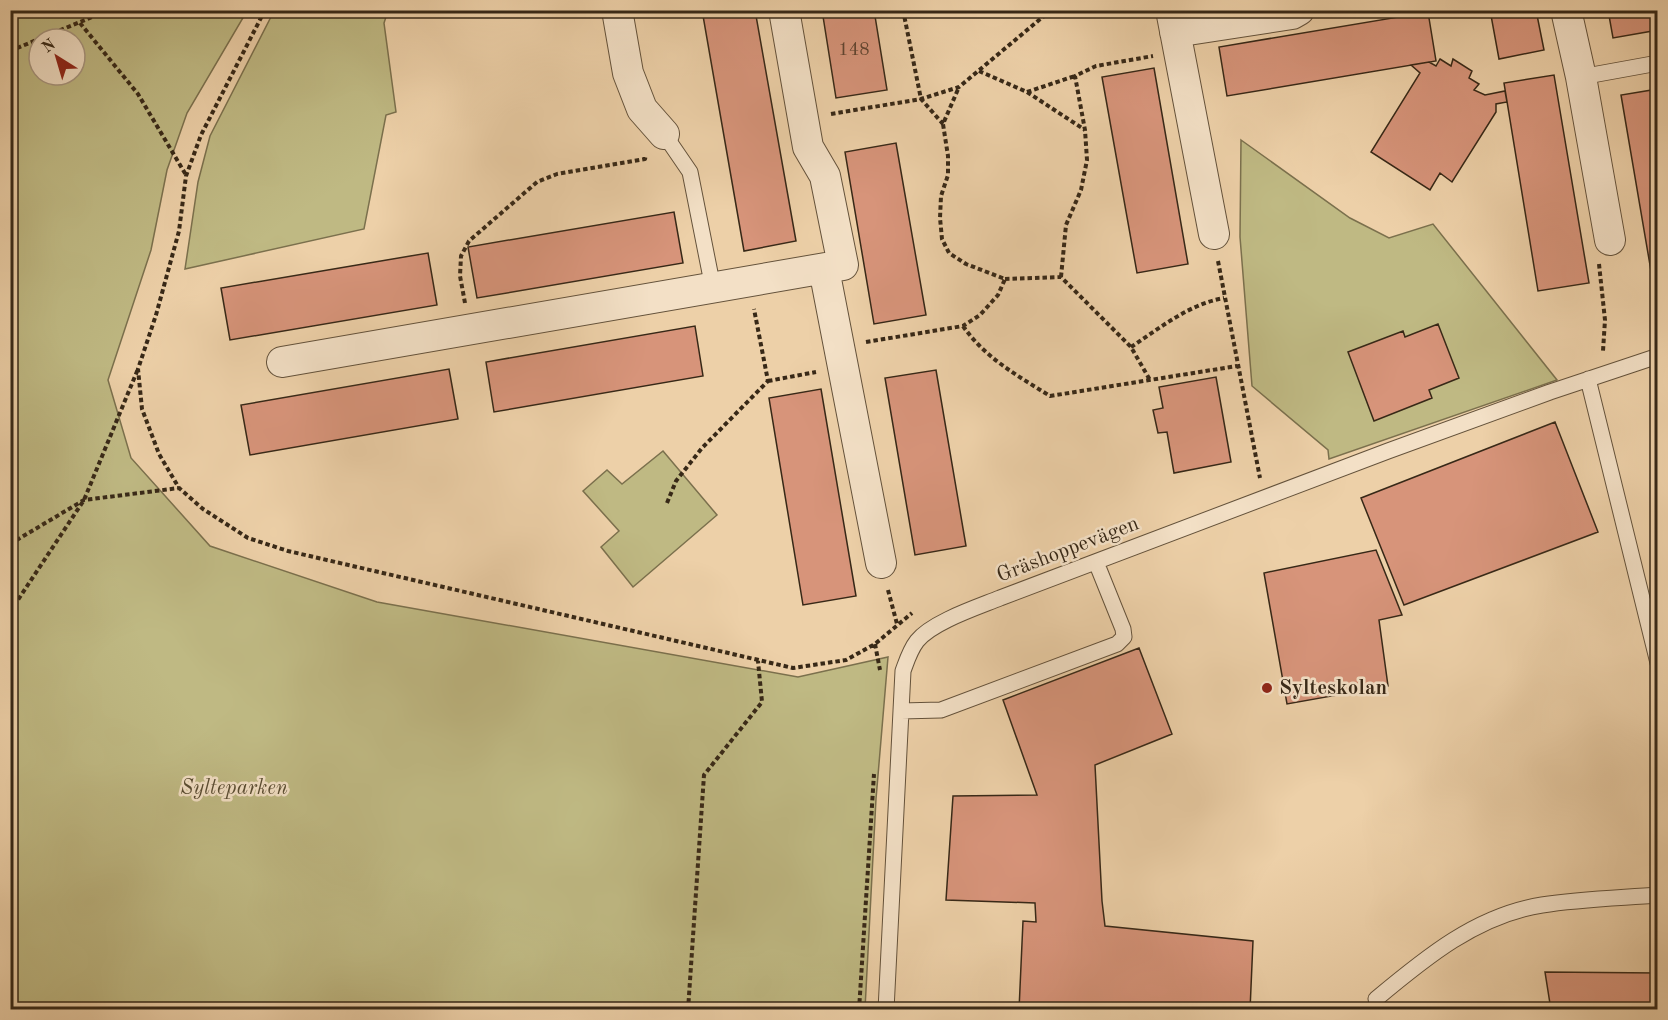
<svg xmlns="http://www.w3.org/2000/svg" width="1668" height="1020" viewBox="0 0 1668 1020" font-family="'Old Standard TT',serif">
	<rect width="100%" height="100%" fill="#edd0a8"/>
	<filter id="stains"><feTurbulence type="fractalNoise" baseFrequency=".00333" numOctaves="4"/><feColorMatrix values="0 0 0 0 .2 0 0 0 0 .09 0 0 0 0 .02 0 0 0 .5 -.17"/></filter>
	<radialGradient id="worn" r=".72"><stop offset=".6" stop-color="#630" stop-opacity="0"/><stop offset="1" stop-color="#630" stop-opacity=".3"/></radialGradient>
	<path fill="#bfb983" stroke="#7b704d" stroke-width="1.5" fill-rule="evenodd" d="M10,11H247L187,113L167,170L151,250L108,380L131,458L210,546L377,602L798,677L888,657L876,799L865,1009H11ZM39,39H75V75H39Z
		M274,11H388L384,23L396,112L386,115L364,229L185,269L198,182L210,136Z
		M1241,140L1350,218L1389,238L1433,224L1557,380L1329,459L1328,450L1252,386L1240,237Z
		M663,451L717,515L633,587L601,547L619,531L583,491L607,470L622,484Z"/>
	<path fill="#d7947a" stroke="#372817" stroke-width="1.5" d="M702,10H755L796,241L744,251Z
		M822,10H874L887,90L836,98Z
		M1490,10H1536L1544,50L1499,59Z
		M1608,10H1658V30L1613,38Z
		M1428,12L1436,61L1227,96L1219,47Z
		M1440,59L1451,66L1453,59L1472,71L1469,78L1479,84L1474,90L1485,95L1505,91L1507,102L1496,104V112L1452,182L1440,173L1430,190L1371,152L1420,73L1411,65L1429,62L1436,66Z
		M1154,68L1188,264L1137,273L1102,77Z
		M1554,75L1589,283L1538,291L1504,83Z
		M1658,89V270L1651,271L1621,95Z
		M896,143L926,315L874,324L845,152Z
		M674,212L683,263L477,298L468,247Z
		M428,253L437,305L230,340L221,288Z
		M1438,324L1459,378L1429,390L1432,398L1374,421L1348,352L1403,331L1405,337Z
		M695,326L703,376L494,412L486,362Z
		M449,369L458,419L250,455L241,405Z
		M936,370L966,546L915,555L885,378Z
		M1216,377L1231,462L1174,473L1167,432L1158,433L1153,410L1163,408L1159,387Z
		M821,389L856,596L803,605L769,398Z
		M1555,422L1598,532L1404,605L1361,498Z
		M1376,550L1402,615L1379,620L1388,686L1287,704L1264,573Z
		M1139,648L1172,734L1095,765L1102,901L1105,926L1253,941L1250,1010H1019L1023,921L1036,922L1035,903L946,900L953,796L1037,795L1003,700Z
		M1545,972L1658,973V1010H1551Z
		M921,1004L1011,1010H920Z"/>
	<g fill="none" stroke-linecap="round" stroke-linejoin="round">
		<defs>
			<path id="lane" d="M1581,77L1658,63
				M664,134L690,172L713,288
				M1588,379L1658,663
				M901,711L941,710L1117,644L1124,637L1123,629L1096,562
				M1376,999C1425,958 1477,915 1542,905C1580,899 1619,898 1658,895
				M886,1010L903,671C907,660 910,650 917,641C932,622 978,607 1000,598L1388,451L1550,392L1658,356"/>
			<path id="street" d="M617,10L628,73L642,109L664,134
				M1171,10L1214,234
				M1566,10L1581,77L1610,240
				M1175,32L1292,14L1299,10
				M824,269L881,563
				M282,362L843,265L825,176L808,147L784,10"/>
		</defs>
		<use href="#lane" stroke="#64523b" stroke-width="17"/>
		<use href="#street" stroke="#64523b" stroke-width="32"/>
		<path stroke="#372817" stroke-width="4" stroke-dasharray="4.5 3" stroke-linecap="butt" d="M248,10L264,12
			M265,10L201,135L186,176L179,231L156,315L138,369L142,409L159,454L179,488L203,509L248,538L288,551L793,668L846,660L875,644L912,613
			M903,10L921,99L943,124
			M1000,10H1030
			M80,23L138,94L186,175
			M39,39L109,10
			M10,51L39,39
			M979,71L1027,92L1085,130
			M1027,92L1075,76
			M831,114L921,99L959,87L1051,10
			M1218,261L1260,478
			M1599,264L1605,320L1603,351
			M1061,277L1066,225L1081,190L1087,160L1085,130L1075,76L1096,66L1153,56
			M1005,279L1061,277L1131,347L1150,380
			M465,303L460,276L461,256L469,241L537,182L557,174L645,159L646,155
			M963,326C985,358 1018,376 1050,396L1237,366
			M866,342L963,326L980,315L998,295L1005,279L966,264L949,253L942,239L940,218L941,196L948,175V156L943,124L959,87
			M1131,347C1160,328 1189,304 1224,298
			M768,381L816,372
			M667,503L676,481L702,448L768,381L754,309
			M10,544L84,500L179,488
			M888,590L897,624
			M10,612L84,500L138,369
			M875,644L880,670
			M688,1010L704,775L762,702L758,661
			M859,1010L874,774"/>
		<use href="#lane" stroke="#f3e0c6" stroke-width="15"/>
		<use href="#street" stroke="#f3e0c6" stroke-width="30"/>
	</g>
	<circle fill="#8f2418" stroke="#f3e0c6" stroke-width="2" cx="1267" cy="688" r="6"/>
	<g text-anchor="middle" dominant-baseline="central" stroke-width="5" stroke-linejoin="round" paint-order="stroke">
		<g font-size="18" fill="#5f4330">
			<text x="854" y="50">148</text>
		</g>
		<g font-size="21" fill="#372817" stroke="#f3e0c6">
			<text transform="translate(1068 550) rotate(-21)">Gräshoppevägen</text>
		</g>
		<g font-size="21" font-weight="bold" fill="#372817" stroke="#f3e0c6" text-anchor="start">
			<text x="1279" y="688">Sylteskolan</text>
		</g>
		<g font-size="21" font-style="italic" fill="#594c32" stroke="#f3e0c6">
			<text x="234" y="788">Sylteparken</text>
		</g>
	</g>
	<rect width="1668" height="1020" fill="none" stroke="#edd0a8" stroke-width="36"/>
	<rect x="12" y="12" width="1644" height="996" fill="none" stroke="#372817" stroke-width="3"/>
	<rect x="18" y="18" width="1632" height="984" fill="none" stroke="#372817" stroke-width="1.5"/>
	<g transform="translate(57 57) rotate(323)"><circle r="28" fill="#f3e0c6" stroke="#a89680" stroke-width="1.5"/>
	<path d="M0-4.5L10 22L0 15L-10 22Z" fill="#8f2418"/>
	<text y="-9" font-size="16" font-weight="bold" text-anchor="middle" fill="#372817">N</text>
	</g>
	<rect width="100%" height="100%" filter="url(#stains)"/>
	<rect width="100%" height="100%" fill="url(#worn)"/>
</svg>
